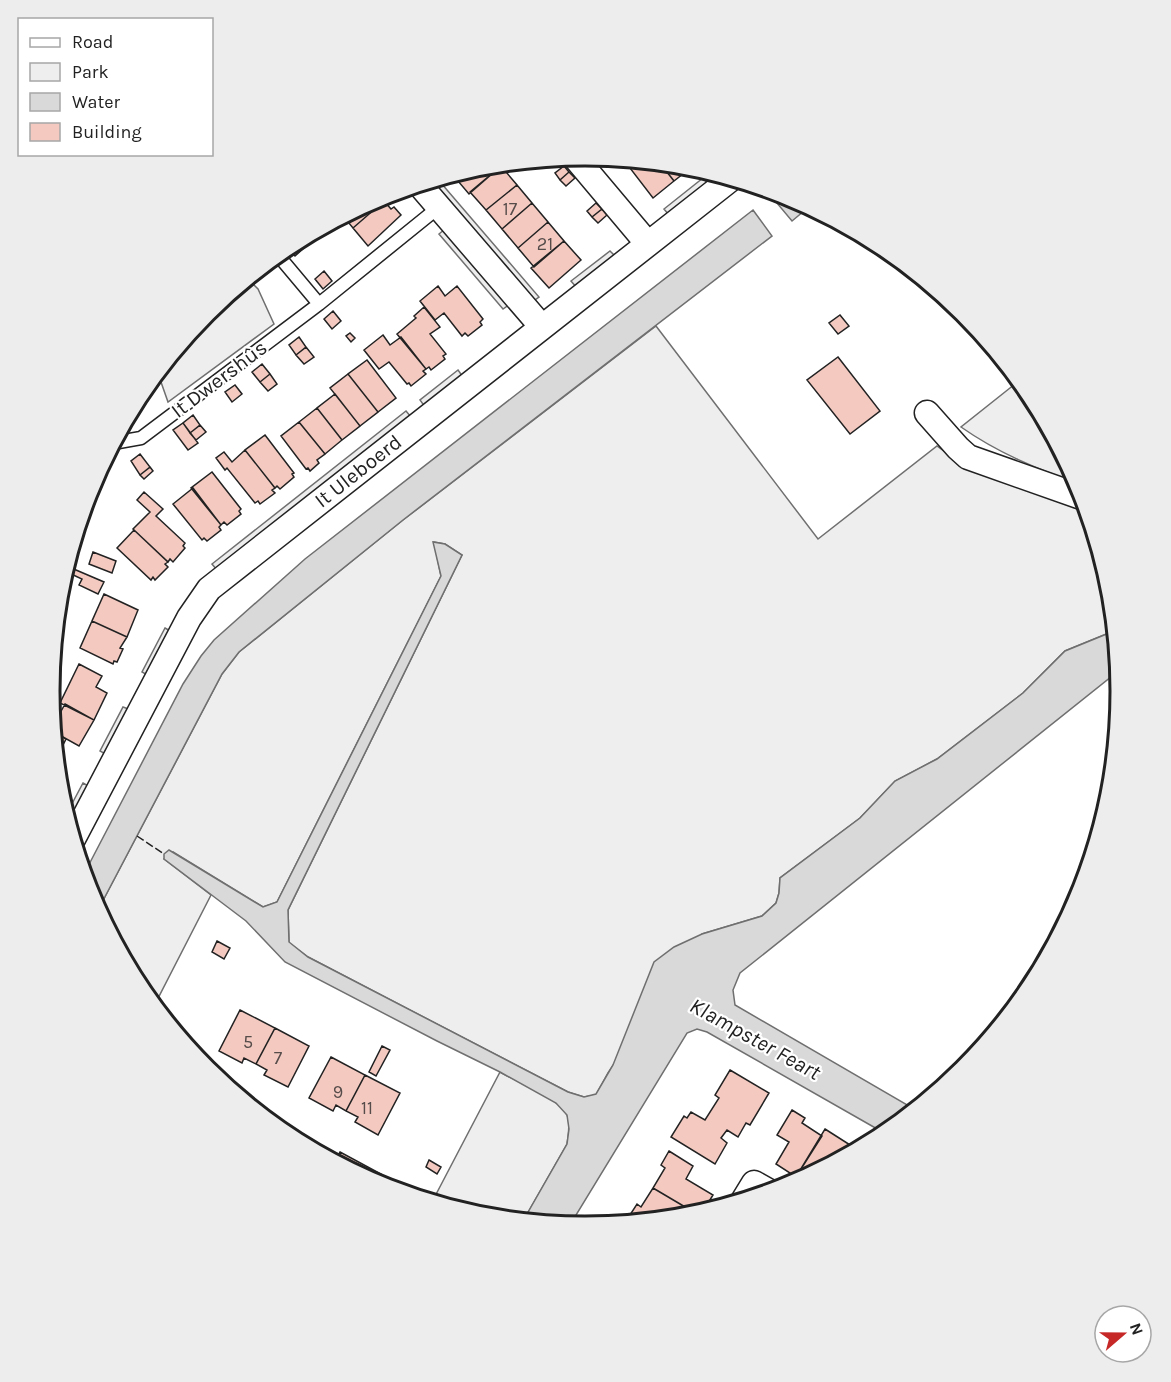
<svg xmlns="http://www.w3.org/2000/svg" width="1171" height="1382" viewBox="0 0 1171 1382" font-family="Karla,sans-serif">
	<rect width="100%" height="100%" fill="#fff"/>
	<path fill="#eee" stroke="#6f6f6f" stroke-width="1.5" d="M250,281L258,289L274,324L168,402L161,382V368L172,354Z
		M656,326L818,539L937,446L967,468L1088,510L1111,587L1115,627L1109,633L1065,651L1023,693L937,759L895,781L860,818L780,878L779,893L776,903L762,916L702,934L608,1073L596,1095L584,1097L568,1092L308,957L289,943L288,910L462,555L445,544L434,542L441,576L277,902L263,907L173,852L164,859L211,895L154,1006L140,988L98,910L222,674L239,652L403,520Z
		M1020,380L1031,394L1080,484C1037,469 998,453 961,427Z
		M500,1072C516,1081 560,1099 567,1115C571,1124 568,1135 567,1144L523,1221L481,1217L432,1202Z"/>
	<path fill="#ededed" stroke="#6f6f6f" stroke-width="1.5" d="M703,178L708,184L669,215L664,209Z
		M441,183L539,297L532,302L435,188Z
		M445,229L510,304L503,309L439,234Z
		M610,251L616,257L577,288L571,281Z
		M458,370L463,377L425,407L420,400Z
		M406,411L411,417L217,570L212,564Z
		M165,628L172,632L149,676L142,672Z
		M123,707L131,710L107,755L100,751Z
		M83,783L90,787L69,826L66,815Z"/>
	<path fill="#d9d9d9" stroke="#6f6f6f" stroke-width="1.5" d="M777,192L791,196L810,206L792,221L771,196Z
		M753,210L772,236L403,520L239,652L222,674L98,910L90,896L84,874L183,684L201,656L214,640L305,559Z
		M433,542L445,544L462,555L288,910L289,942L308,957L568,1092L584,1097L596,1094L613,1065L654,962L674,947L702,934L762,916L776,903L779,893L780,878L860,818L895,781L937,759L1023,693L1065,651L1109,633L1115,627L1120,675L1111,677L740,973L733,990L735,1005L916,1110L886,1134L707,1032L697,1029L687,1033L570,1225L523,1221L567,1144L569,1129L567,1115L556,1103L500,1072L437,1041L285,962L246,921L164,859V854L169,850L263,907L277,902L441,576Z"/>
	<path fill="#f3c9c0" stroke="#222" stroke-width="1.5" d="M623,159L659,162L674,181L653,198Z
		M659,162L690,165L693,166L674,181Z
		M499,164L501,166L469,194L452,174L481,165Z
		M501,166L517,185L486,210L470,192Z
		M564,166L569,172L560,180L555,173Z
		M569,172L575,178L566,186L560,180Z
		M517,185L532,203L502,229L486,210Z
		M380,196L384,201L353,228L343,216Z
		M384,201L391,209L394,207L401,215L368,246L353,228Z
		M532,203L548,222L518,248L502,229Z
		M596,203L602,209L592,217L587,211Z
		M602,209L607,215L598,223L592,217Z
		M548,222L564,241L534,267L518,248Z
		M308,234L313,240L304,248L297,240Z
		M297,240L304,248L295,256L287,247Z
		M564,241L581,260L549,288L531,268Z
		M324,271L332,281L323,289L315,279Z
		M438,286L445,296L457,286L483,319L480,322L482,325L468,336L465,333L462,336L444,313L435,320L420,301Z
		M424,307L440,327L430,334L446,354L443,356L445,359L431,370L429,367L426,369L397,334L416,318L414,316Z
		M333,311L341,321L332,329L324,319Z
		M840,315L849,326L838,334L829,323Z
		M350,333L355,338L351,342L346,336Z
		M383,335L390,345L401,337L426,369L423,371L426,374L411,386L409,383L407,384L389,362L379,369L364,350Z
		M299,337L306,347L296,355L289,345Z
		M306,347L314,357L304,364L296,355Z
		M838,357L880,411L850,434L807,380Z
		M367,360L396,398L378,412L348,374Z
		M262,364L270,374L260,382L252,372Z
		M270,374L277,384L268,391L260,382Z
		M348,374L378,412L360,426L330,388Z
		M235,385L242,394L232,402L225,392Z
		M335,394L360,426L342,440L317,408Z
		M317,408L342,440L325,454L299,422Z
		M193,415L200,425L190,433L183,423Z
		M299,422L325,454L317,460L319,463L310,471L308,468L306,469L281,436Z
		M183,423L198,443L188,450L173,430Z
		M200,425L206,432L196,440L190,433Z
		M265,435L294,473L292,474L294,477L280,489L277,486L275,488L245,450Z
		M245,450L275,488L272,490L275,493L260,504L258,501L255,503L227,468L225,470L216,458L224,452L232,462Z
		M140,454L150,467L140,475L131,461Z
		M150,467L153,471L144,479L140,475Z
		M212,472L241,509L239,511L241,514L227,525L224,522L221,525L191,488Z
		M193,488L221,525L219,527L221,530L207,541L204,538L202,540L173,504Z
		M144,492L163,509L156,516L185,543L183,546L185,548L173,562L170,559L168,562L133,529L150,512L137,500Z
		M134,530L168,562L165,564L168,567L155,580L153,577L151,580L117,548Z
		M93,552L116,561L112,573L89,564Z
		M69,567L104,582L98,594L79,585L82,579L67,572Z
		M104,594L138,610L127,637L92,621Z
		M92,621L127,637L120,648L123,649L117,662L114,661L113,664L80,648Z
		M79,664L102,676L96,687L107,693L94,720L60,703Z
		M65,704L94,720L79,746L54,732L53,726Z
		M54,732L66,739L60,751L55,749Z
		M57,764L66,769L59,784Z
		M217,941L230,948L224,959L212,952Z
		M240,1010L275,1028L256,1064L244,1058L242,1063L219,1051Z
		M275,1028L309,1046L288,1087L264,1075L267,1070L256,1064Z
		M382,1046L390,1050L376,1076L369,1072Z
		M331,1057L365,1075L346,1111L336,1105L333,1111L309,1098Z
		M730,1070L769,1093L750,1125L746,1123L738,1137L727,1130L721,1138L727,1143L715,1164L671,1137L684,1116L687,1118L691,1112L705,1120L719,1098L715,1095Z
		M365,1075L400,1093L378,1135L355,1122L358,1117L346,1111Z
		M792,1110L805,1118L802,1123L822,1136L796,1177L776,1164L789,1142L777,1135Z
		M825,1129L858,1150L802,1180L798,1179L796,1177Z
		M669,1151L693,1166L686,1179L713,1195L702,1213L697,1214L653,1188L665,1168L661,1165Z
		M340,1152L381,1174L376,1184L335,1162Z
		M429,1160L441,1167L437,1174L426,1167Z
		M653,1188L697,1214L635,1222L628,1218L637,1204L641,1207Z"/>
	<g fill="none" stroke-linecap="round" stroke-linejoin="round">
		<defs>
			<path id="service" d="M277,254L319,304L439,207
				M113,443L141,438L319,304"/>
			<path id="minor" d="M574,156L648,244
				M419,184L542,327
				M927,413L958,448L968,457L1084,498
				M73,839L189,618L209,589L732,178
				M743,1201L754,1183L770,1192"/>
		</defs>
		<use href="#service" stroke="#222" stroke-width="15"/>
		<use href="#minor" stroke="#222" stroke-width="27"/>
		<use href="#service" stroke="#fff" stroke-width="12"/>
		<use href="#minor" stroke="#fff" stroke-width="24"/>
		<path stroke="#222" stroke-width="1.5" stroke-dasharray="8 3" stroke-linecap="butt" d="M137,836L164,854"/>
	</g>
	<g text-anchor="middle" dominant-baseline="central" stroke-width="4.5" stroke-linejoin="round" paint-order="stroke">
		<g font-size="18" fill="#564c4a">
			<text x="510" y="209">17</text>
			<text x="545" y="244">21</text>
			<text x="248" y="1042">5</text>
			<text x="278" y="1058">7</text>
			<text x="338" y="1092">9</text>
			<text x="367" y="1108">11</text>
		</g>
		<g font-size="21" fill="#222" stroke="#fff">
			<text transform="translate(219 379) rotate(-37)">It Dwershûs</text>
			<text transform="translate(358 471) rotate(-38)">It Uleboerd</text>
		</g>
		<g font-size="22" font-style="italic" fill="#222" stroke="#fff">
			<text transform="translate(755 1039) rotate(29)">Klampster Feart</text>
		</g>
	</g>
	<path d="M0 0H1171V1382H0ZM60 691a525 525 0 1 1 1050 0a525 525 0 1 1-1050 0Z" fill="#ededed" fill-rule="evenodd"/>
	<path fill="none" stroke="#222" stroke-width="3" d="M60 691a525 525 0 1 1 1050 0a525 525 0 1 1-1050 0Z"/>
	<rect x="18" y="18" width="195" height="138" fill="#ffffff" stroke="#a7a7a7" stroke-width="1.5"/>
	<rect x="30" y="38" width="30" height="9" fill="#ffffff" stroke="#a7a7a7" stroke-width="1.5"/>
	<text x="72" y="48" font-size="18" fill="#222222">Road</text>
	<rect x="30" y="63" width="30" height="18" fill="#eeeeee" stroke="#a7a7a7" stroke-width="1.5"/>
	<text x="72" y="78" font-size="18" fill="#222222">Park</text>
	<rect x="30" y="93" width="30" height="18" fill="#d9d9d9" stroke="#a7a7a7" stroke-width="1.5"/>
	<text x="72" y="108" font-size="18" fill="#222222">Water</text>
	<rect x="30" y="123" width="30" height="18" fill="#f3c9c0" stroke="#a7a7a7" stroke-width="1.5"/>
	<text x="72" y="138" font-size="18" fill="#222222">Building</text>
	<g transform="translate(1123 1334) rotate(70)"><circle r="28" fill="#ffffff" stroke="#a7a7a7" stroke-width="1.5"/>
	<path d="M0-4.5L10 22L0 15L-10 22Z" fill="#c62828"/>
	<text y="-9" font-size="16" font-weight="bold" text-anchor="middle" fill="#222222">N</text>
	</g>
</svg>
